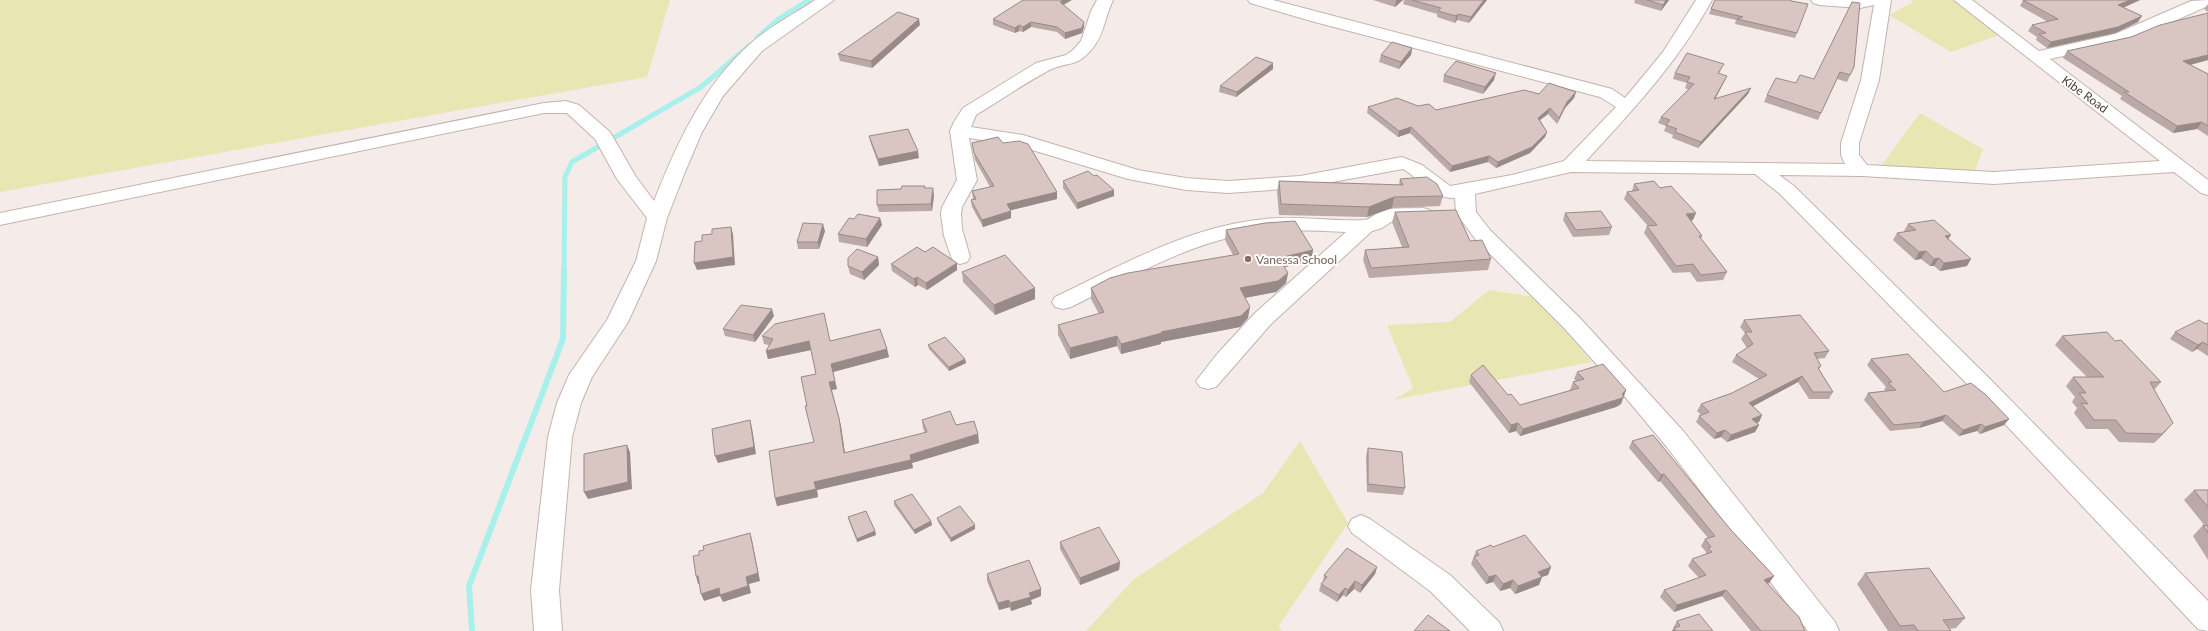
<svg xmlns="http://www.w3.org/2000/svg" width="2208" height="631" viewBox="0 0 2208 631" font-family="Lato,sans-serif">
	<rect width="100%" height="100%" fill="#f5ecea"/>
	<path fill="#e8e7b3" d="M0,0H670L647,77L0,192Z
		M1911,0H1957L2005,33L1951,52L1889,15L1913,2Z
		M1920,113L1983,149L1974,173L1881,166Z
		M1489,290L1535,297L1592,362L1393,400L1413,388L1387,325L1450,322Z
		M1300,441L1348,523L1278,627L1282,631H1086L1133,580L1263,493Z"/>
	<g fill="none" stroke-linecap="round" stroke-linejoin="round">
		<path stroke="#a7f0eb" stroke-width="5" d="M757,38L780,18L809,0
			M564,271L565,177L572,162L701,87L749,46"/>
		<path stroke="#a7f0eb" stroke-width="6" d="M472,631L469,586L563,339L564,270"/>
		<defs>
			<path id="minor" d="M815,0H834L762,51L723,96L702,132L685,172L667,218L656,261L628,322L592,377L581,403L572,437L559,590L562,631H534L531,590L548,437L557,403L569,375L607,320L636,261L647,218L617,179L595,139L567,113H544L0,225V213L544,103L566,101L579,105L610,132L636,177L654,201C677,143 703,86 750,44C767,28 796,13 815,0Z
				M1097,0H1113C1106,14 1104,33 1095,45C1076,71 1068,59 1046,72C1022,85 999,101 976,115L971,127L1023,135L1138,170L1186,178L1228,181L1300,176L1402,157L1422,165L1450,186L1512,175L1564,161L1616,107L1600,97L1311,21L1250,3L1248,0H1273L1612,89L1625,98L1663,52L1696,0H1712C1679,61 1633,110 1586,161L1845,164L1841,155V143L1861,80L1874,5L1860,8L1819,5L1813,3L1811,0H1891L1879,80L1859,143V155L1867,165L1994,172L2160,161L1954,0H1972L2039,51L2115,34L2191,1L2208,0V6L2127,42L2050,59L2208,180V195L2201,193L2174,172L1994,184L1862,176L1779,175L1794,186L1988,377L2208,601V631L2198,629L1972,389L1780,194L1755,174L1571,172L1475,194L1476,212L1490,230L1580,318L1684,432L1835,622L1839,631H1808L1666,446L1616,386L1564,328L1476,240L1456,213L1455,198C1432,199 1420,179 1403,169L1300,188L1228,193L1186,190L1128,179L1019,146L969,138L977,180L962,207L961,214L962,229L970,257L967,262L960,264L953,262L944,236L941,214L942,207L957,180L950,131L954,122L963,108L1036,63L1066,55L1073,50L1081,41L1091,11Z
				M1423,208L1430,210L1433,214L1430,218L1391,222L1382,228L1372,231L1271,324L1216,387L1208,389L1200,387L1196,381L1218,353L1255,313L1346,232C1309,230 1272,228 1236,236C1177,249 1124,281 1071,307L1063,309L1055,307L1052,302L1055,297C1122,265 1189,226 1265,219C1298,215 1332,222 1365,220C1371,219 1375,213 1381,211C1393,207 1410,209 1423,208Z
				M1361,515L1370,519L1450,575L1499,622L1503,631H1470L1430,591L1352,533L1348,526L1352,519Z"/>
		</defs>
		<use href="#minor" stroke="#c3b3af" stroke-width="2"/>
		<use href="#minor" fill="#fff" fill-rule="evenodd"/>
	</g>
	<path fill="#bba9a7" d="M1373,0H1403L1395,7Z
		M1404,0H1487L1469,23L1457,20L1455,23L1437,17V14L1403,4Z
		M1635,0H1669L1661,11L1634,3Z
		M1715,0L1797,33L1795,38L1735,24L1736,20L1709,14Z
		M2023,0H2140L2123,8L2138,22L2115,33L2047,48L2036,40L2037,37L2028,31L2032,25L2048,22L2020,6Z
		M2208,4V12L2204,9Z
		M1064,5L1084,27L1082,33L1065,39L1057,32L1031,27L1023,32L1019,31L1015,33L993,25V19Z
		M2208,13V60L2190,65L2208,74V136L2197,129L2173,133L2120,99L2122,96L2063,58L2067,51L2131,37Z
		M920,25L872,68L840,61L838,54Z
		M1412,48L1411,55L1399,69L1379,62L1381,55Z
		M1854,67L1847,82L1837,79L1818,120L1764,102L1767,95L1796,83L1814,79Z
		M1273,69L1236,97L1219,92L1220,86Z
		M1721,70L1719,73L1724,82L1715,99L1748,94L1698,148L1672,138L1673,135L1664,131L1666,126L1658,123L1661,117L1689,90L1685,88L1687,83L1673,79L1675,73Z
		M1444,75L1494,80L1483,94L1443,82Z
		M1576,92L1574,98L1565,108L1557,124L1548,114L1540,120L1547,132L1545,137L1530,153L1496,168L1488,162L1450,172L1410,133L1398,137L1367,113L1368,107L1418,106L1436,110L1539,94Z
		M869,136L919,158L879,166L871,144Z
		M972,143H1003L1057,192V199L1011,210V218L983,227L972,207L971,200L973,199L972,191L990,187L975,160Z
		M1400,179L1443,196L1440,206L1392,208L1367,217L1279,215L1277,192L1279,181L1399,185Z
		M1063,181L1114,196L1077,209L1063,188Z
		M1634,184L1660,188L1693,220L1691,221L1702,236L1701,239L1727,272L1723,280L1697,282L1690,272L1673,273L1644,233L1647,226H1648L1624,199L1627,192L1632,191Z
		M925,188L934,195L932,211L879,212L877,205Z
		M1395,212L1470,241L1491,259L1488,270L1369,278L1363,260L1365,250L1402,247L1392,222Z
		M1565,213L1612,227L1609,235L1573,237L1563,220Z
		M880,218L882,225L867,247L839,242L838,234L854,219Z
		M1908,224L1948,239L1967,266L1940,271L1934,266H1930L1921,259L1915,260L1893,240L1897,233L1905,232L1904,231Z
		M1226,230L1313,250L1311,261L1284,267L1288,273L1286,283L1276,292L1245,298L1248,318L1240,327L1161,342V344L1121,354L1117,346L1070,359L1058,335V325L1099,314L1091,299V288L1233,255L1225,240Z
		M825,231L819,249H798L797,242Z
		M878,257L879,265L864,280L850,274L848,266Z
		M957,263V270L927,290L918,285L915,287L892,271L891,264Z
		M962,272L1035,288V299L995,315L963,282Z
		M774,316L755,342L725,336L723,329Z
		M1744,320L1829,351L1825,358L1817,359L1821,366L1819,369L1833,392L1829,399H1809L1798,382L1753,406L1762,415L1759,422L1756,423L1759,425L1755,432L1727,442L1721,437L1714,439L1696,422L1699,416L1701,415L1697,411L1701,404L1732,393L1759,379L1732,362L1736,355L1747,348L1741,339L1745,333L1740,327Z
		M2208,323V356L2197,349L2192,352L2170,339L2175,332Z
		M762,336L830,341L887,349L889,357L833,372L837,389L832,390L841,426L845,453L925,433L923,428L922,420L956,425L978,434L979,443L912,463L913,468L817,490L818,497L777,506L775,498L814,442L807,406L816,374L811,350L768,359L766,351L769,345L764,344Z
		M2062,336L2115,341L2161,382L2154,390L2173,423L2154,443L2119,442L2108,429H2086L2074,413L2077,408L2072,402L2075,397L2066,386L2073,377H2087L2055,345Z
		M928,345L965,359L966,363L949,371L929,349Z
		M1871,359L1944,392L2009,419L2004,425L1980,434L1977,431L1959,436L1942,421L1919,428L1890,431L1864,400L1868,393L1886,391L1884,390L1886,387L1867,365Z
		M1577,372L1626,390L1621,404L1616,407L1520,436L1516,431L1509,433L1469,382L1471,375L1508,395L1520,405L1571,390H1570L1573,382L1576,381L1574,379Z
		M1632,441L1731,530L1774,576L1769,583L1768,584L1805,631H1751L1722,596L1674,612L1660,597L1664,590L1699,578L1688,566L1692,559L1705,555L1706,552L1701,546L1705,539L1708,538L1660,481L1658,482L1629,448Z
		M1368,448L1405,488L1403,495L1367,492L1366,456Z
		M2194,490H2208V560L2193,536L2203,525L2205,526L2184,500Z
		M894,501L931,521L932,525L915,534L894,505Z
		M848,517L875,531L876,535L857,542L849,521Z
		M937,518L975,525V529L951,542L938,522Z
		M1060,542L1120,562L1119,570L1080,585L1060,549Z
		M1493,547L1551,567L1548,575L1542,577L1539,585L1515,594L1510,588L1500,591L1493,582L1486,584L1471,564L1476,551Z
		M1377,567L1375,574L1360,593L1354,589L1346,597L1343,595L1337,602L1319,591L1321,584L1323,581L1324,575Z
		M1865,573L1965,618L1956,628L1949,629L1951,631H1888L1857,584Z
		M987,574L1041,596L1031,600L1032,604L1011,611L1010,607L999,610L987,581Z
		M1677,621L1713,631H1672L1673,629V628Z"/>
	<path fill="#988a88" d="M1063,0H1072L1060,7V2Z
		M1396,0H1403L1395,7L1396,1Z
		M1484,0H1487L1469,23L1471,17Z
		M1666,0H1669L1661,11L1663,5Z
		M2130,0H2140L2115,11L2118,5Z
		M1458,14L1457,20L1455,23L1456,16Z
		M2142,16L2138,22L2115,33L2047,48L2051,42Z
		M919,19L920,25L872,68L871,61Z
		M1031,22V27L1023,32V27Z
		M1084,22V27L1082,33L1065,39V33Z
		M1019,25V31L1015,33V28Z
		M1412,48L1411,55L1399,69L1401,62Z
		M2208,55V60L2178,68L2183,61Z
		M1273,63V69L1236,97L1237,92Z
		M1496,73L1494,80L1483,94L1485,87Z
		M1727,76L1724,82L1712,105L1714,99Z
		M1751,88L1748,94L1698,148L1701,142Z
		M1576,92L1574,98L1565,108L1557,124L1559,118L1567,102Z
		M1550,108L1548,114L1536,123L1538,118Z
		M2202,122L2197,129L2173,133L2177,126Z
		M1411,127L1410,133L1398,137L1399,131Z
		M1547,132L1545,137L1530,153L1496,168L1498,162Z
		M918,151L919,158L879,166L878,159Z
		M1489,156L1488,162L1450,172L1452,166Z
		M933,188L934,195L932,211L931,204Z
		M1114,190V196L1077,209V203Z
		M1057,192V199L1008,211L1007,204Z
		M1394,197L1392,208L1367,217L1369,207Z
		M1011,211V218L983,227L982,220Z
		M1696,213L1693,220L1683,222L1686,214Z
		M880,218L882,225L867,247L866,239Z
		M823,224L825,231L819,249L818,242Z
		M731,227L733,234L735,265L697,270L694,263Z
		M1951,235L1946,242L1945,236Z
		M1313,250L1311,261L1277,269L1279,258Z
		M1926,251L1921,259L1915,260L1919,252Z
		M878,257L879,265L864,280L862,272Z
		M1939,258L1934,266H1930L1934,259Z
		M1971,259L1967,266L1940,271L1944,263Z
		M957,263V270L927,290L926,283Z
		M1288,273L1286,283L1276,292L1238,299L1240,288Z
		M917,277L918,285L915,287L914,279Z
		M1035,288V299L995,315L994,305Z
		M1250,307L1248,318L1240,327L1161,342V344L1121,354V344L1161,332Z
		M772,309L774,316L755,342L753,335Z
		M1117,336V346L1070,359V348Z
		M809,341L811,350L768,359L766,351Z
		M2203,342L2197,349L2192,352L2198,345Z
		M887,349L889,357L833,372L831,364Z
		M965,359L966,363L949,371V367Z
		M1802,376L1798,382L1746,410L1749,403Z
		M835,381L837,389L831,390L829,382Z
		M1626,390L1621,404L1616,407L1520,436L1523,429L1622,394Z
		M1762,415L1759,422L1748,426L1752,419Z
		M1946,415L1942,421L1919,428L1923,422Z
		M839,418L841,426L846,461L844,453Z
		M2009,419L2004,425L1980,434L1985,427Z
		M750,420L752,428L756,454L718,463L715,456Z
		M1518,423L1516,431L1509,433L1511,425Z
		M2173,423L2165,432L2154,443L2162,434Z
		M1981,424L1977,431L1959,436L1963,430Z
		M1759,425L1755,432L1727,442L1731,435Z
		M1725,430L1721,437L1714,439L1717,433Z
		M978,434L979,443L912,463L913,468L817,490L818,497L777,506L775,498L814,482L910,455Z
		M627,445L630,452L632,489L588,499L584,492Z
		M1664,474L1660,481L1658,482L1661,475Z
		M931,521L932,525L915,534L914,530Z
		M975,525V529L951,542V538Z
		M875,531L876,535L857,542V539Z
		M750,533L752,540L760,581L749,584L751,593L723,602L720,596L704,601L701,594L719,588L746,577Z
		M1120,562L1119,570L1080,585V578Z
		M1377,567L1375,574L1360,593L1362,585Z
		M1551,567L1548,575L1535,579L1538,572Z
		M1496,575L1493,582L1486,584L1489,577Z
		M696,576H698L701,583L698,584Z
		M1774,576L1769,583L1760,587L1764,580Z
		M1542,577L1539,585L1515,594L1518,586Z
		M1513,580L1510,588L1500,591L1503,584Z
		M1355,581L1354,589L1346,597L1348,590Z
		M1345,588L1343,595L1337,602L1339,595Z
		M1041,589V596L1031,600L1032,604L1011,611L1010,603L1029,593Z
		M1726,590L1722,596L1674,612L1677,605Z
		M1009,600L1010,607L999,610L998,603Z"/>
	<path fill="#d9c5c2" stroke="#988a88" d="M1023,0H1063L1060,2L1084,22L1082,28L1065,33L1057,27L1031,22L1023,27L1019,25L1015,28L993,19Z
		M1412,0H1484L1471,17L1458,14L1456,16L1438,11L1441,8Z
		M1647,0H1666L1663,5Z
		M1715,0H1791V1L1808,4L1797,33L1737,19L1743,17L1711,9Z
		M2023,0H2130L2118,5L2142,16L2118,27L2051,42L2039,34L2046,33L2032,25L2058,19Z
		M1852,2L1860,3L1854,67L1850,75L1840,72L1821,113L1767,95L1776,78L1796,83L1800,75L1814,79Z
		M898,12L919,19L871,61L838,54Z
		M2208,13V55L2183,61L2208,74V126L2202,122L2177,126L2124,92H2129L2067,51L2131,37L2160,25Z
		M1392,42L1412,48L1401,62L1381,55Z
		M1687,53L1724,64L1718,73L1727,76L1714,99L1751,88L1701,142L1675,132L1677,129L1666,125L1670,120L1661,117L1694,84L1687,82L1690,77L1675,73Z
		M1256,57L1273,63L1237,92L1220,86Z
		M1456,61L1496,73L1485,87L1444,75Z
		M1549,83L1576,92L1567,102L1559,118L1550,108L1538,118L1547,132L1532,147L1498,162L1489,156L1452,166L1411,127L1399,131L1368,107L1397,98L1418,106L1429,104L1436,110L1524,90L1539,94Z
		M908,129L918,151L878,159L869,136Z
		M998,137L1003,143L1019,141L1028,144L1057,192L1007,204L1011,211L982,220L971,200L976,199L972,191L994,186L974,153L972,143Z
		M1088,171L1094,176L1097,175L1114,190L1077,203L1063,181Z
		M1427,177L1437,184L1443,196L1394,197L1369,207L1281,204L1279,181L1403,185L1400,179Z
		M1654,181L1660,188L1671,186L1696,213L1686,214L1702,236H1699L1727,272L1701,275L1693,264L1676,266L1647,226L1657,225L1627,192L1639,190L1634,184Z
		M902,186H925L924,188H933L931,204L877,205V190L901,189Z
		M1456,210L1470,241L1482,240L1491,259L1371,268L1365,250L1409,247L1395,212Z
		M1601,211L1612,227L1576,230L1565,213Z
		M858,214L880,218L866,239L838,234L849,218L854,219Z
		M1934,220L1951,235L1945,236L1971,259L1944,263L1939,258L1934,259L1926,251L1919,252L1897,233L1916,230L1908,224Z
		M1295,221L1313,250L1279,258L1288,273L1278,281L1240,288L1250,307L1241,316L1161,332L1162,333L1121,344L1117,336L1070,348L1058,325L1104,312L1091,288L1110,278L1128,273L1239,254L1226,230L1265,223Z
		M803,223L823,224L818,242H797Z
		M731,227L733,257L694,263L695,242L702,241V235L712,234V229Z
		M917,247L925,252L933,247L957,263L926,283L917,277L914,279L891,264Z
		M857,249L878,257L862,272L848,266V258Z
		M1005,255L1035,288L994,305L962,272Z
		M741,305L772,309L753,335L723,329Z
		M824,313L830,341L880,329L887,349L831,364L835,381L829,382L839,418L844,453L927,432L922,420L950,411L956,425L974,421L978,434L910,455L911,460L814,482L816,489L775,498L769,451L814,442L805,406H807L801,377L816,374L809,341L766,351L773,339L762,336L775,324Z
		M1800,315L1829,351L1814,353L1821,366L1818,368L1833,392H1813L1802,376L1749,403L1762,415L1752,419L1759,425L1731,435L1725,430L1717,433L1699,416L1709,412L1701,404L1732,393L1767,375L1736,355L1753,344L1745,332H1752L1744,320Z
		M2199,320L2206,324L2208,323V345L2203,342L2198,345L2175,332Z
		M2107,332L2115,341L2121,340L2161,382H2150L2173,423L2162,434L2126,433L2116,420H2094L2081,403L2088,404L2079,393H2086L2073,377H2104L2062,336Z
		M945,337L965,359L949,367L928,345Z
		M1908,354L1944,392L1971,383L1986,395L2009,419L1985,427L1981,424L1963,430L1946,415L1923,422L1894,425L1868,393L1896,390L1888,383L1892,382L1871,359Z
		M1603,364L1626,390L1622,394L1624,397L1619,399L1523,429L1518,423L1511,425L1471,375L1483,365L1508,395L1511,394L1520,405L1579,388L1573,382L1584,379L1577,372Z
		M750,420L754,447L715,456L712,429Z
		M1653,435L1731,530L1774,576L1764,580L1799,617L1805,631H1761L1726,590L1677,605L1664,590L1706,575L1692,559L1712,552L1708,548L1711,547L1705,539L1715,536L1664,474L1661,475L1632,441Z
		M627,445L628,482L584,492V454Z
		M1368,448L1402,452L1405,488L1368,484Z
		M2194,490H2208V507Z
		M912,494L931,521L914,530L894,501Z
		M960,506L975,525L951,538L937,518Z
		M866,511L875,531L857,539L848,517Z
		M2203,525L2208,526V533Z
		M1099,527L1120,562L1080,578L1060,542Z
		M750,533L758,573L746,577L748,586L720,595L719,588L701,594L698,576H696L693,556L699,555V551L704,550L703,546Z
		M1525,535L1551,567L1538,572L1542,577L1518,586L1513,580L1503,584L1496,575L1489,577L1474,557L1479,555L1476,551L1491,545L1493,547Z
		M1347,548L1377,567L1362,585L1355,581L1348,590L1345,588L1339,595L1321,584L1327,577L1324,575Z
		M1029,560L1041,589L1029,593L1031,597L1010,603L1009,600L998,603L987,574Z
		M1929,568L1965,618L1943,620L1951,631H1918L1914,625L1900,626L1865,573Z
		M1699,614L1713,631H1672L1676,630L1674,628L1680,626L1677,621Z
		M1428,615L1450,631H1414Z"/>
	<circle fill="#8d6e63" stroke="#fff" stroke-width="1.5" cx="1248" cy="259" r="4"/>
	<g text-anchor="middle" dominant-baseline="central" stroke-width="4" stroke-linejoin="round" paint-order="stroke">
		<g font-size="12" fill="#493a38" stroke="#fff">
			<text transform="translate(2085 94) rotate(36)">Kibe Road</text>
		</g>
		<g font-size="12" fill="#785e54" stroke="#fff" text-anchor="start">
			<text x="1256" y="259">Vanessa School</text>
		</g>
	</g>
</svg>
